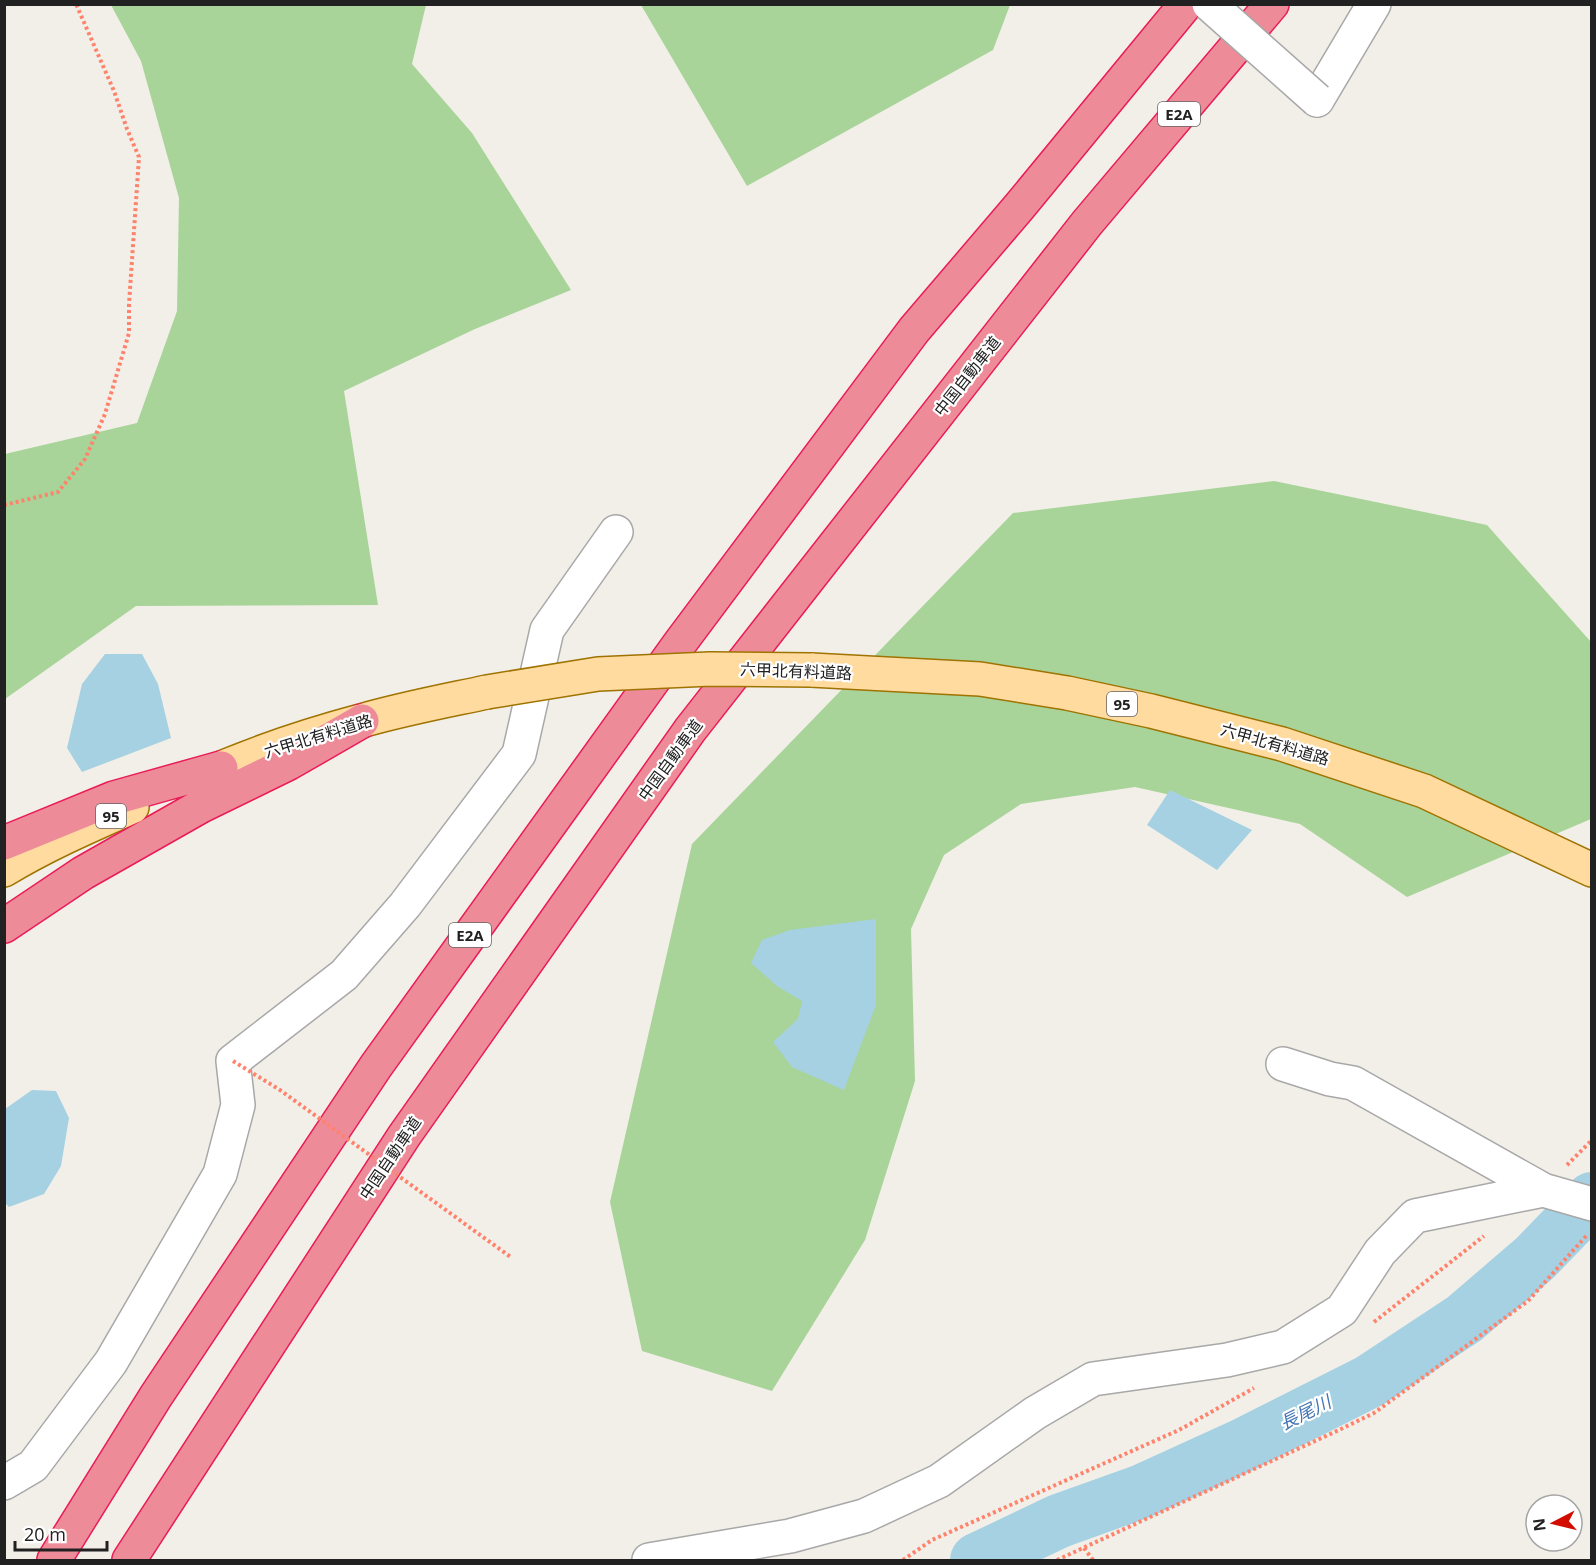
<svg xmlns="http://www.w3.org/2000/svg" width="1596" height="1565" viewBox="0 0 1596 1565" font-family="'Open Sans','Noto Sans JP',sans-serif">
	<rect width="100%" height="100%" fill="#f2efe8"/>
	<path fill="#a8d499" d="M111,5H426L412,64L472,133L571,290L475,329L344,391L378,605L136,606L5,699V454L137,423L177,311L179,198L141,61Z
		M641,5H1010L993,50L747,186Z
		M1274,481L1487,525L1591,642V819L1407,897L1300,824L1135,787L1021,804L944,855L911,929L915,1081L865,1240L772,1391L642,1351L610,1202L692,844L1013,513Z"/>
	<path fill="#a5d1e3" d="M105,654H142L158,684L171,738L82,772L67,748L82,684Z
		M1170,790L1252,830L1217,870L1147,825Z
		M876,919V1005L844,1090L792,1067L773,1042L798,1019L802,1001L777,986L751,963L762,940L790,930Z
		M32,1090L56,1091L69,1118L61,1166L44,1194L9,1207L5,1203V1109Z"/>
	<g fill="none" stroke-linecap="round" stroke-linejoin="round">
		<path stroke="#a5d1e3" stroke-width="54" d="M977,1560L1059,1521L1140,1492L1241,1446L1370,1381L1464,1319L1535,1258L1592,1199"/>
		<defs>
			<path id="minor" d="M1317,100L1374,4
				M1283,1064L1330,1079L1353,1083L1543,1190L1592,1204
				M4,1483L33,1466L111,1362L220,1174L238,1105L233,1061L344,975L405,905L519,754L547,630L616,532
				M649,1560L790,1536L864,1516L939,1481L1035,1413L1093,1379L1227,1360L1283,1347L1342,1310L1380,1252L1415,1216L1543,1190"/>
			<path id="major" d="M811,670L980,679L1067,693L1151,711L1282,744L1424,791L1592,870
				M196,779C249,755 305,736 361,721C402,709 445,701 487,692
				M4,870C45,845 89,826 132,807"/>
			<path id="highway" d="M4,843L114,798L221,768
				M4,926L83,873L201,806L289,763L362,721
				M54,1560L156,1396L376,1066L680,643L914,330L1019,207L1186,4
				M129,1560L404,1136L690,730L1087,223L1272,4"/>
		</defs>
		<use href="#minor" stroke="#a8a8a8" stroke-width="36"/>
		<use href="#major" stroke="#9f7300" stroke-width="36"/>
		<use href="#highway" stroke="#e91c57" stroke-width="36"/>
		<path stroke="#ff836c" stroke-width="4" stroke-dasharray="3 3" stroke-linecap="butt" d="M4,505L58,492L85,459L105,414L129,333V304L139,157L127,129L114,91L76,4
			M1567,1165L1592,1140
			M1374,1322L1484,1236
			M1084,1548L1093,1560
			M903,1560L932,1540L1179,1430L1254,1388
			M1057,1560L1341,1429L1374,1413L1528,1301L1587,1235"/>
		<use href="#minor" stroke="#fff" stroke-width="33"/>
		<use href="#major" stroke="#ffdba0" stroke-width="33"/>
		<use href="#highway" stroke="#ee8b98" stroke-width="33"/>
		<defs>
			<path id="minor-bridge" d="M1209,4L1317,100"/>
			<path id="major-bridge" d="M487,692L598,674L710,669L811,670"/>
		</defs>
		<use href="#minor-bridge" stroke="#a8a8a8" stroke-width="36" stroke-linecap="butt"/>
		<use href="#major-bridge" stroke="#9f7300" stroke-width="36" stroke-linecap="butt"/>
		<path stroke="#ff836c" stroke-width="4" stroke-dasharray="3 3" stroke-linecap="butt" d="M233,1061L280,1090L512,1258"/>
		<use href="#minor-bridge" stroke="#fff" stroke-width="33"/>
		<use href="#major-bridge" stroke="#ffdba0" stroke-width="33"/>
	</g>
	<g text-anchor="middle" dominant-baseline="central" stroke-width="4.5" stroke-linejoin="round" paint-order="stroke">
		<g fill="#fff" stroke="#646464" stroke-width="1.5">
			<rect x="1158" y="102" width="42" height="24" rx="4.5"/>
			<rect x="1107" y="692" width="30" height="24" rx="4.5"/>
			<rect x="96" y="804" width="30" height="24" rx="4.5"/>
			<rect x="449" y="923" width="42" height="24" rx="4.5"/>
		</g>
		<g font-size="15" font-weight="bold" fill="#212121">
			<text x="1179" y="114">E2A</text>
			<text x="1122" y="704">95</text>
			<text x="111" y="816">95</text>
			<text x="470" y="935">E2A</text>
		</g>
		<g font-size="16" fill="#212121" stroke="#fff">
			<text transform="translate(967 376) rotate(-52)">中国自動車道</text>
			<text transform="translate(796 671) rotate(2)">六甲北有料道路</text>
			<text transform="translate(318 736) rotate(-17)">六甲北有料道路</text>
			<text transform="translate(1275 744) rotate(16)">六甲北有料道路</text>
			<text transform="translate(670 760) rotate(-54)">中国自動車道</text>
			<text transform="translate(390 1158) rotate(-56)">中国自動車道</text>
		</g>
		<g font-size="18" font-style="italic" fill="#4274b2" stroke="#fff">
			<text transform="translate(1305 1412) rotate(-26)">長尾川</text>
		</g>
	</g>
	<rect width="1596" height="1565" fill="none" stroke="#212121" stroke-width="12"/>
	<g transform="translate(1554 1523) rotate(263)"><circle r="28" fill="#ffffff" stroke="#a6a6a6" stroke-width="1.5"/>
	<path d="M0-4.5L10 22L0 15L-10 22Z" fill="#d30c00"/>
	<text y="-9" font-size="16" font-weight="bold" text-anchor="middle" fill="#212121">N</text>
	</g>
	<path d="M15 1541v9h92v-9" fill="none" stroke="#212121" stroke-width="3"/>
	<text x="24" y="1541" font-size="18" fill="#212121" stroke="#ffffff" stroke-width="4.5" paint-order="stroke">20 m</text>
</svg>
